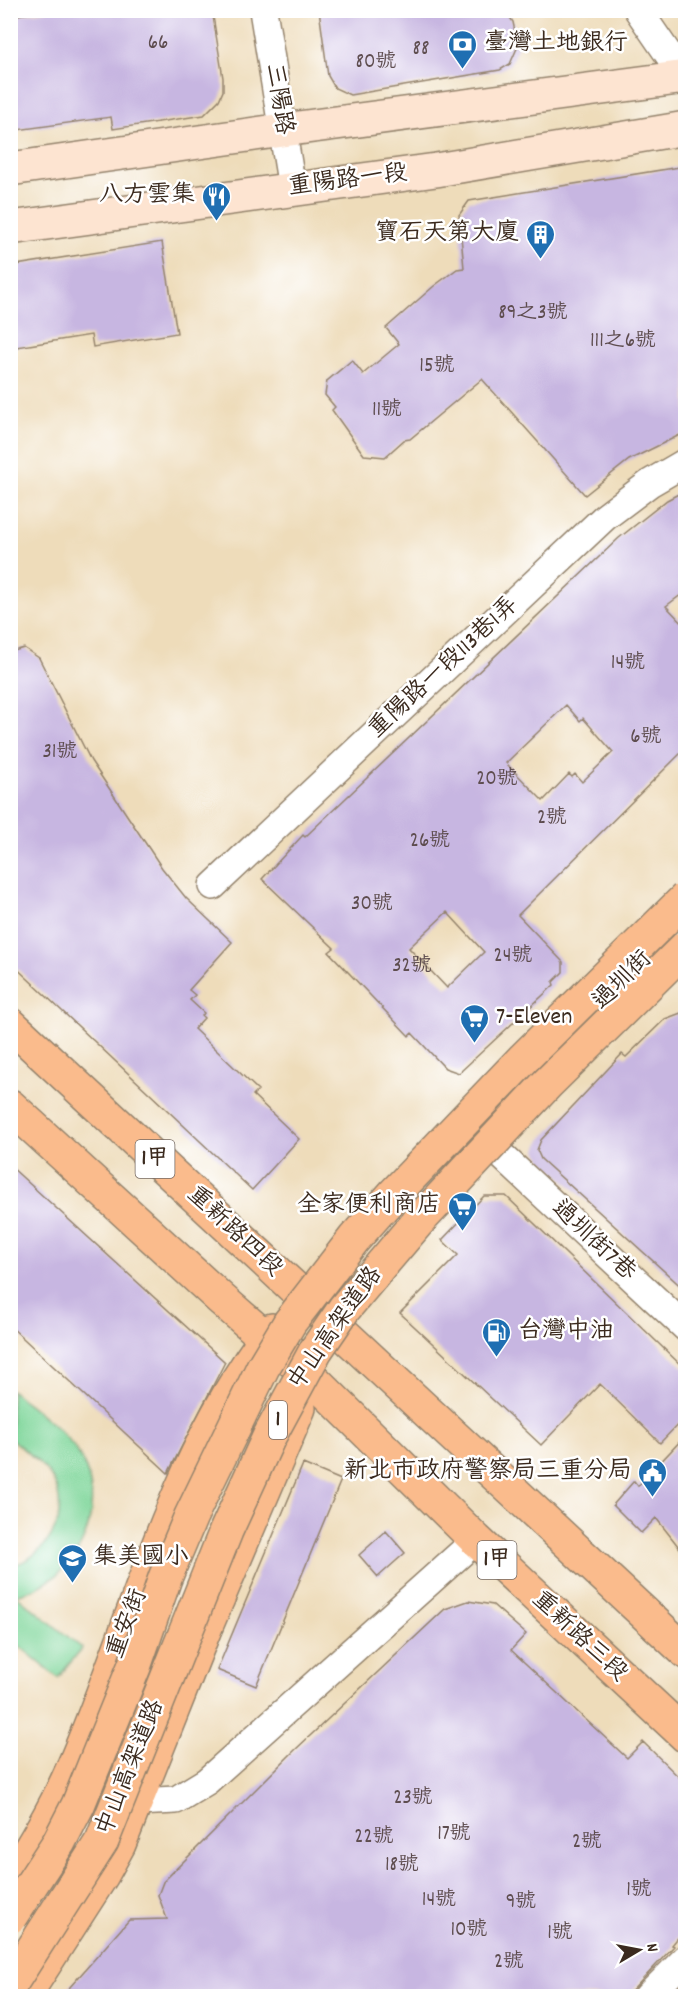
<svg xmlns="http://www.w3.org/2000/svg" width="696" height="2007" viewBox="0 0 696 2007" font-family="Dekko,'LXGW WenKai TC',sans-serif">
	<rect width="100%" height="100%" fill="#fff"/>
	<filter id="ink" filterUnits="userSpaceOnUse"><feTurbulence type="fractalNoise" baseFrequency=".0167" numOctaves="2"/><feDisplacementMap in="SourceGraphic" scale="12" xChannelSelector="R" yChannelSelector="G"/><feConvolveMatrix kernelMatrix="1 2 1 2 8 2 1 2 1" color-interpolation-filters="sRGB"/></filter>
	<filter id="wash" filterUnits="userSpaceOnUse"><feTurbulence type="fractalNoise" baseFrequency=".008" numOctaves="4" result="noise"/><feDisplacementMap in="SourceGraphic" scale="24" xChannelSelector="R" yChannelSelector="G"/><feGaussianBlur stdDeviation="1.35" result="paint"/><feColorMatrix in="noise" values="0 0 0 0 0 0 0 0 0 0 0 0 0 0 0 0 0 1.4 0 .05"/><feComposite in="paint" operator="in"/></filter>
	<g filter="url(#wash)">
		<rect width="100%" height="100%" fill="#eedcba"/>
		<path fill="#81d79c" stroke="#5e805d" stroke-width="1.5" d="M11,1390C33,1409 62,1427 78,1453C106,1497 89,1560 42,1585C34,1590 25,1592 16,1595L82,1648L58,1678L11,1639V1566C46,1557 71,1518 54,1482C45,1464 26,1452 11,1439Z"/>
		<g id="blocks">
			<path fill="#c7b6e1" fill-rule="evenodd" d="M51,10H212L223,78V91L219,100L204,115L113,129L111,117L10,131V16Z
				M319,10H505L513,22L518,46L510,64L500,70L350,95L335,88L328,76Z
				M686,166V432L629,460L585,495L482,379L410,439L404,440L385,457L364,455L332,410L335,407L325,395L327,381L352,360L363,374L399,344L386,328L434,286L457,269L464,268L459,215L469,201Z
				M162,242L177,333L93,347L91,335L10,348V266Z
				M686,490V591L666,606L686,627V748L518,915L563,962V972L553,982L554,985L459,1073L445,1068L412,1033L409,1036L329,952L334,948L262,879L303,835L305,837L619,538L667,500ZM566,705L580,721L583,718L613,752L582,782L575,774L572,777L569,774L543,801L506,763ZM447,912L484,952L447,988L409,948Z
				M24,648L39,658L91,761L162,868L186,898L232,942L189,990L195,995L190,1000L204,1013L202,1016L204,1018L194,1029L258,1090L253,1095L299,1139L252,1190L10,962V652Z
				M686,1011V1291L541,1159L537,1150L541,1140L622,1054L626,1057L665,1019Z
				M10,1166L225,1362L168,1473L10,1326Z
				M484,1196H506L686,1370V1416L660,1443L600,1384L541,1445L400,1313L458,1255L442,1240Z
				M686,1435V1556L656,1518L641,1533L613,1505L634,1481L638,1486Z
				M303,1464L341,1480L256,1686L217,1670Z
				M386,1531L405,1553L378,1577L359,1555Z
				M468,1601L493,1605L526,1634L511,1650L627,1758L643,1742L686,1784V1928L672,1945L674,1946L627,1996H62L129,1920L167,1919L158,1895L163,1882L295,1750L445,1609Z"/>
		</g>
	</g>
	<g filter="url(#ink)">
		<use href="#blocks" fill-opacity="0" stroke="#94836c" stroke-width="1.5"/>
		<g fill="none" stroke-linecap="round" stroke-linejoin="round">
			<defs>
				<path id="minor" d="M263,10L292,188
					M638,10L684,77
					M213,886L605,517L650,483L686,462
					M501,1155L686,1328
					M137,1802L176,1800L207,1781L476,1540
					M648,1996L686,1958"/>
				<path id="secondary" d="M10,169L283,130L686,77
					M10,228L436,170L686,128"/>
				<path id="primary" d="M10,1024L686,1652
					M10,1106L221,1299L313,1379L476,1540L686,1736
					M10,1882C33,1846 55,1809 72,1770C136,1623 173,1460 272,1330
					M24,1996L102,1875L119,1844L204,1631L299,1408"/>
			</defs>
			<use href="#minor" stroke="#94836c" stroke-width="30"/>
			<use href="#secondary" stroke="#94836c" stroke-width="36"/>
			<use href="#primary" stroke="#94836c" stroke-width="36"/>
			<use href="#minor" stroke="#fff" stroke-width="27"/>
			<use href="#secondary" stroke="#fde4d1" stroke-width="33"/>
			<use href="#primary" stroke="#fabb8c" stroke-width="33"/>
			<defs>
				<path id="trunk-bridge" d="M10,1917L59,1842L78,1805L134,1667L165,1578L191,1516L263,1367L290,1322L354,1239L394,1194L524,1058L686,898
					M10,1985L102,1841L226,1531L269,1437L316,1350L344,1309L416,1224L547,1084L686,947"/>
			</defs>
			<use href="#trunk-bridge" stroke="#94836c" stroke-width="36" stroke-linecap="butt"/>
			<use href="#trunk-bridge" stroke="#fabb8c" stroke-width="33"/>
		</g>
	</g>
	<defs>
		<symbol id="bank-pin" viewBox="-11 -11 22 30"><path d="M0 17L-7.5 6A9.5 9.5 0 1 1 7.5 6Z" fill="#1f6fb2" stroke="#fff"/><path d="M-6-4H6V4H-6ZM0-2.3a2.3 2.3 0 1 0 0 4.6a2.3 2.3 0 1 0 0-4.6Z" fill="#fff"/></symbol>
		<symbol id="restaurant-pin" viewBox="-11 -11 22 30"><path d="M0 17L-7.5 6A9.5 9.5 0 1 1 7.5 6Z" fill="#1f6fb2" stroke="#fff"/><path d="M-5-6h1v4h1v-4h1v4h1v-4h1v5L-1.5 .5V6h-2V.5L-5-1ZM5-6V6H3V1.5H1.5Q1.5-4 5-6Z" fill="#fff"/></symbol>
		<symbol id="building-pin" viewBox="-11 -11 22 30"><path d="M0 17L-7.5 6A9.5 9.5 0 1 1 7.5 6Z" fill="#1f6fb2" stroke="#fff"/><path d="M-4-6H4V6H1V3H-1V6H-4ZM-2.5-4.3h1.7v1.8h-1.7ZM.8-4.3h1.7v1.8H.8ZM-2.5-1h1.7V.8h-1.7ZM.8-1h1.7V.8H.8Z" fill="#fff"/></symbol>
		<symbol id="supermarket-pin" viewBox="-11 -11 22 30"><path d="M0 17L-7.5 6A9.5 9.5 0 1 1 7.5 6Z" fill="#1f6fb2" stroke="#fff"/><path d="M-6-5.5h2.5l.6 2H6L4.5 2H-2.5L-4.4-4H-6ZM-1.5 3.2a1.3 1.3 0 1 0 .1 0ZM3 3.2a1.3 1.3 0 1 0 .1 0Z" fill="#fff"/></symbol>
		<symbol id="fuel-pin" viewBox="-11 -11 22 30"><path d="M0 17L-7.5 6A9.5 9.5 0 1 1 7.5 6Z" fill="#1f6fb2" stroke="#fff"/><path d="M-5.5-6h7V0h2V4h1.3V-2.5L3-4.5l.8-.8L6-3V5H2.5V1h-1V6h-7ZM-4.2-4.7v3.2H.2V-4.7Z" fill="#fff"/></symbol>
		<symbol id="civic-pin" viewBox="-11 -11 22 30"><path d="M0 17L-7.5 6A9.5 9.5 0 1 1 7.5 6Z" fill="#1f6fb2" stroke="#fff"/><path d="M-.6-6.5H3V-4.5H.6V-3L4-1V1h2V6H-6V1h2V-1L-.6-3ZM-1.2 2.5V6h2.4V2.5Z" fill="#fff"/></symbol>
		<symbol id="school-pin" viewBox="-11 -11 22 30"><path d="M0 17L-7.5 6A9.5 9.5 0 1 1 7.5 6Z" fill="#1f6fb2" stroke="#fff"/><path d="M0-5L7-2L0 1L-7-2ZM-4 1L0 2.5L4 1V4Q0 6-4 4Z" fill="#fff"/></symbol>
	</defs>
	<g fill-rule="evenodd">
		<use href="#bank-pin" x="446" y="28" width="33" height="45"/>
		<use href="#restaurant-pin" x="200" y="180" width="33" height="45"/>
		<use href="#building-pin" x="524" y="218" width="33" height="45"/>
		<use href="#supermarket-pin" x="458" y="1002" width="33" height="45"/>
		<use href="#supermarket-pin" x="446" y="1190" width="33" height="45"/>
		<use href="#fuel-pin" x="480" y="1316" width="33" height="45"/>
		<use href="#civic-pin" x="636" y="1456" width="33" height="45"/>
		<use href="#school-pin" x="56" y="1542" width="33" height="45"/>
	</g>
	<g text-anchor="middle" dominant-baseline="central" stroke-width="5" stroke-linejoin="round" paint-order="stroke">
		<g font-size="21" fill="#5e4d4f">
			<text x="158" y="44">66</text>
			<text x="421" y="50">88</text>
			<text x="376" y="63">80號</text>
			<text x="533" y="314">89之3號</text>
			<text x="623" y="342">111之6號</text>
			<text x="437" y="367">15號</text>
			<text x="387" y="411">11號</text>
			<text x="628" y="664">14號</text>
			<text x="646" y="738">6號</text>
			<text x="60" y="753">31號</text>
			<text x="497" y="780">20號</text>
			<text x="552" y="819">2號</text>
			<text x="430" y="842">26號</text>
			<text x="372" y="905">30號</text>
			<text x="513" y="957">24號</text>
			<text x="412" y="967">32號</text>
			<text x="413" y="1799">23號</text>
			<text x="454" y="1835">17號</text>
			<text x="374" y="1838">22號</text>
			<text x="587" y="1843">2號</text>
			<text x="402" y="1866">18號</text>
			<text x="639" y="1891">1號</text>
			<text x="439" y="1901">14號</text>
			<text x="521" y="1903">9號</text>
			<text x="469" y="1931">10號</text>
			<text x="560" y="1934">1號</text>
			<text x="509" y="1963">2號</text>
		</g>
		<g fill="#fff" stroke="#766a62" stroke-width="1.5">
			<rect x="135.5" y="1140" width="39" height="38" rx="4.5"/>
			<rect x="269" y="1401" width="18" height="38" rx="4.5"/>
			<rect x="477.5" y="1541" width="39" height="38" rx="4.5"/>
		</g>
		<g font-size="22" font-weight="bold" fill="#3b2a1e">
			<text x="155" y="1159">1甲</text>
			<text x="278" y="1420">1</text>
			<text x="497" y="1560">1甲</text>
		</g>
		<g font-size="24" fill="#3b2a1e" stroke="#fff" text-anchor="start">
			<text x="484" y="44">臺灣土地銀行</text>
			<text x="195" y="196" text-anchor="end">八方雲集</text>
			<text x="519" y="234" text-anchor="end">寶石天第大廈</text>
			<text x="496" y="1018">7-Eleven</text>
			<text x="441" y="1206" text-anchor="end">全家便利商店</text>
			<text x="518" y="1332">台灣中油</text>
			<text x="632" y="1472" text-anchor="end">新北市政府警察局三重分局</text>
			<text x="93" y="1558">集美國小</text>
		</g>
		<g font-size="24" fill="#3b2a1e" stroke="#fff">
			<text transform="translate(278 99) rotate(81)">三陽路</text>
			<text transform="translate(348 181) rotate(-7)">重陽路一段</text>
			<text transform="translate(444 668) rotate(-43)">重陽路一段113巷1弄</text>
			<text transform="translate(623 981) rotate(-45)">過圳街</text>
			<text transform="translate(234 1232) rotate(43)">重新路四段</text>
			<text transform="translate(593 1241) rotate(43)">過圳街7巷</text>
			<text transform="translate(336 1329) rotate(-55)">中山高架道路</text>
			<text transform="translate(128 1624) rotate(-69)">重安街</text>
			<text transform="translate(579 1637) rotate(43)">重新路三段</text>
			<text transform="translate(131 1768) rotate(-68)">中山高架道路</text>
		</g>
	</g>
	<rect width="696" height="2007" fill="none" stroke="#fff" stroke-width="36"/>
	<g transform="translate(639 1950) rotate(80)" stroke="#ffffff" stroke-width="4.5" paint-order="stroke">
	<path d="M0-4.5L10 22L0 15L-10 22Z" fill="#3b2a1e"/>
	<text y="-9" font-size="16" font-weight="bold" text-anchor="middle" fill="#3b2a1e">N</text>
	</g>
</svg>
